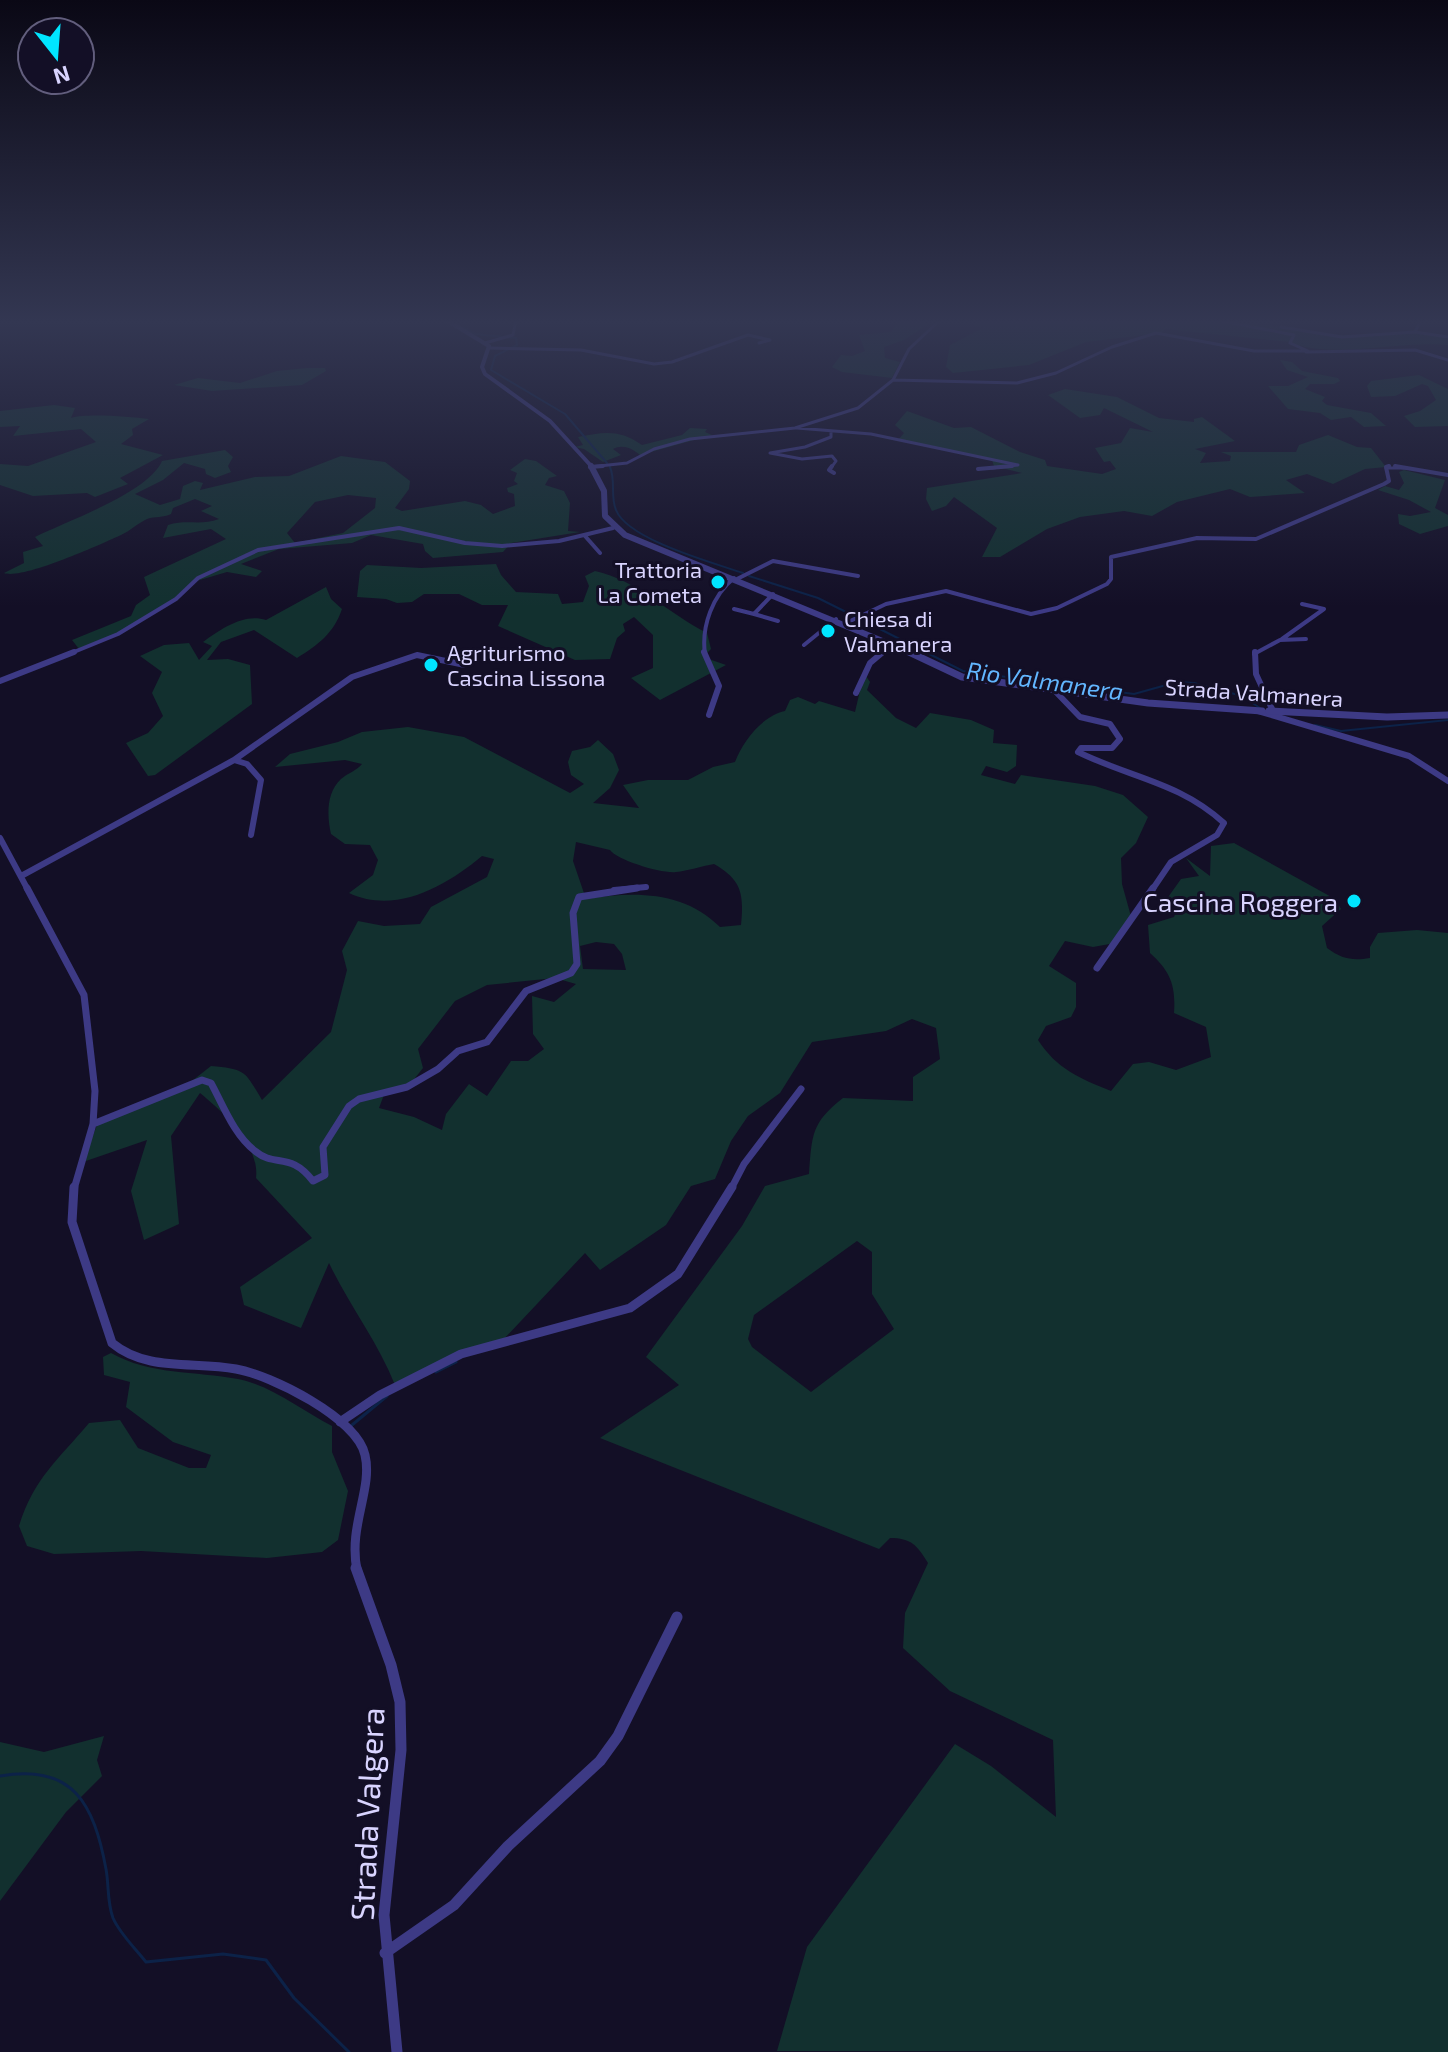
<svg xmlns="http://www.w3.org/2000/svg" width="1448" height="2052" viewBox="0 0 1448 2052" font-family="'Exo 2',sans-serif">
	<rect width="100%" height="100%" fill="#130f26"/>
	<path fill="#12302f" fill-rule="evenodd" d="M899,320H926L927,325L904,340L884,347L885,358L900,362L892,378L842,372L832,367L841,355L852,356L865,351L859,335L891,332Z
		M976,320H1217L1296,328L1326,336L1423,333L1448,339V345C1402,340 1328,360 1290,342L1165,329L1161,333L1086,342L1029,365L953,373L946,367L950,345L983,328L973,325Z
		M1280,360L1292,362L1302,371L1338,378L1340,381L1334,384H1310L1305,389L1325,397L1322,401L1327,405L1371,413L1386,426L1364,427L1351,417L1331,420L1320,413L1288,409L1268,386H1288L1308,377L1287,370Z
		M307,368H325L326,371L302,385L212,391L174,385L198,378L240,383L277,371Z
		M1419,375L1448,389V426L1415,427L1404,416L1420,411L1436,400L1428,386L1422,384L1395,396L1371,397L1367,386L1371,381Z
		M1065,389L1117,397L1159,418L1194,422V419L1202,417L1235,441L1195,449L1206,453L1200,463L1230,461L1231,456L1221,452H1296L1299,445L1328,435L1357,447L1371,448L1386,467L1365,469L1333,484L1307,474L1286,480L1305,493L1250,497L1230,489L1177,502L1152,516L1124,511L1080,517L1047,529L1000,557H982L997,528L954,497L946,506L932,511L926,499L927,488L1022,473L994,466L992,460L898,440L904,433L895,425L907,411L954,428L971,427L1020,452L1045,460L1047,466L1102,474L1116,469L1110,461L1104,462L1095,448L1121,443L1130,428L1153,432L1104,408L1100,415L1080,418L1048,395Z
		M54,405L75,408L71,418C88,413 130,417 149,419L132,429L133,435L121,444L163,455L120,478L128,484L95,497L87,493L33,496L0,485V464L28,466L96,442L81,429L13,436L20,426L0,427V411Z
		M690,428L707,429L705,432L712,435L640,455C632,448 622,444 613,449L621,455L603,462L584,449L575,447L583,445L578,437C604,432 619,429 642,445L682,435Z
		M225,450L233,457L228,466L231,472L215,478L206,474L205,469L184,463L163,480L135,494L160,505L180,499L183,486L195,481L203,483L200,490L255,477L289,476L341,456L385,462L410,481L409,489L395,508L402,511L465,501L481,505L493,514L515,506L514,494L508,492L507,488L518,484L514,481L517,473L510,470L525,459L536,461L557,476L549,478L545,485L564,491L570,503L568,531L580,532L511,543L503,552L433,558L425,551L423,544L371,535L352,543L279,549L241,564L262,571L256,577L227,572L193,582L176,599L118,634L79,649L72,640L131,616L136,605L150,595L144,577L226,539L211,529L163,538L168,525C187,519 201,526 219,519L201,511L212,506L195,499L173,508L171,514C163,518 155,516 147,519C138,523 130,531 121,535C99,545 22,580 4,573L24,563L23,552L43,546L35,537C67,521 148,493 162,461ZM348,495L376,498L375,508L343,533L295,543L287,533L315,502Z
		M1404,470L1445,480L1435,508L1448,515V526L1420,534L1399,524L1398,514L1410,516L1431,512L1409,500L1378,490L1385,486L1399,490L1404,483L1399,472Z
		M496,564L501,575L516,592L558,594L562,604L583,602L589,586L585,576L595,571C637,580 669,614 707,633L711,649L703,657L726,665L660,700L631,678L653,668V635L634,617L623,624L625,631L617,638L610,659L575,660L498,626L508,605H482L459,594H424L412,602L397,603L386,599L357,597L360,571L367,565L421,568Z
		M326,587L331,599L342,609C334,633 318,645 297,658L254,630L221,642L207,660L228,659L250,665L252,704L155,775L148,776L126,743L148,733L163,716L152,693L162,672L140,656L164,645L189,643L199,660L212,646L203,642C221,629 244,613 266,620Z
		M864,673L870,682L867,690L896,718L916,728L930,713L971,720L994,730L993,743L1017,745L1016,766L1007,772L986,766L981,775L1015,784L1021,775L1095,786L1123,795L1148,817L1136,843L1121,858L1122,884L1132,920L1115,943L1093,947L1065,941L1049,966L1076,983V1007L1071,1017L1046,1026L1038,1040C1057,1069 1079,1078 1111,1091L1133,1064L1149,1062L1176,1070L1211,1057L1206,1027L1174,1013C1176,985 1170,971 1150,953L1148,925L1174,917L1176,912L1166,900L1181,879L1199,876L1186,858L1210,876L1211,846L1234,843L1335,899L1341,909L1322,926L1327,948C1342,959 1352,961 1370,958V947L1378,933L1417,930L1448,933V2052L777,2051L807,1947L955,1744L991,1766L1056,1817L1053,1740L950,1691L903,1648L905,1613L928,1563C917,1545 911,1538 890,1538L879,1549L600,1438L679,1385L646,1357L742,1226L765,1186L809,1174C812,1135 811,1123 843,1098L913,1101V1077L940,1059L936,1028L912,1019L886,1031L812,1042L780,1093L748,1116L731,1141L715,1179L691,1186L666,1225L600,1270L585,1253L502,1341L395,1385C378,1342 349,1305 329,1263L301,1328L244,1305L240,1287L312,1238L256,1178C260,1145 223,1112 200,1093L171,1136L179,1224L144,1240L131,1191L147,1140L83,1162L97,1125L183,1088L211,1066C247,1069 245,1072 262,1100L331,1032L347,970L342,951L358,921L384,926L420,924L431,907L487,877L494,859L482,856C446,886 396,915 349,893L373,875L378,860L370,845L345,844L331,834C327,816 326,793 341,779C348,773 356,771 362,764L345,760L275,767L290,754L338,742L362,732L408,727L464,737L570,793L584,784L571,775L568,762L572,751L590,747L598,740L613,754L619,770L610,788L593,803L639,808L623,785L648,780H688L713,767L735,762C743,741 762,716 785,711L790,700L798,697L815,704L819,701L855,712ZM576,842L610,850C617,860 662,874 676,872C688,871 701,866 714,864C742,880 744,894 741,925L720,927C684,891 635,891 586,899L573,861ZM596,942L614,944L622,954L626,970L583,969L580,946ZM555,978L576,984L554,1002L532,996L533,1034L544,1049L528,1061H511L487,1096L469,1084L446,1114L442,1130L414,1117L379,1108L385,1092L408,1087L423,1068L418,1049L455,1001L487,985ZM857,1241L872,1252V1294L894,1329L811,1392L752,1347L748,1339L754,1315Z
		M111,1353C150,1375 195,1371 238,1379C272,1386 301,1410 332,1426V1452L348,1491L338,1540L322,1552L267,1558L141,1551L54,1554L27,1546L19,1526C34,1478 58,1460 89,1423L120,1420L138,1448L189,1468H206L211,1455L173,1442L126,1407L130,1382L104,1375L103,1357Z
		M104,1736L97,1760L102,1776L66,1812L0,1901V1742L44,1752Z"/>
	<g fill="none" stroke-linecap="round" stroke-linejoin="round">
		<path stroke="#0c2248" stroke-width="2" d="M458,325L475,334L516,338L517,345L495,356L491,370L565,414L607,463
			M610,467C616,481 610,496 616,510C628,540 714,563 743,573
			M749,576L818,598L854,616
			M860,619L963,671L1134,694L1177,682L1194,683L1242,696L1260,708
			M1315,725L1341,731L1448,720"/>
		<path stroke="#0c2248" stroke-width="3" d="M436,1372L456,1362
			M352,1425L387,1396
			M0,1776C73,1763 94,1804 106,1869C109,1885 107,1902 113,1918C120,1934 135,1948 146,1962L223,1954L266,1960L294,1998L349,2052"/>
		<path stroke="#3d3a85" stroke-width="3" d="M1281,327L1342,337L1415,332L1448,337
			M1415,332L1421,320
			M485,343L513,335L516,320
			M490,348L581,350L654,364L672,362L748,335L770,340L759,343
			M1306,352L1415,350L1448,360
			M893,380L1017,383L1056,373L1112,347L1156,333L1254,351H1308L1290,343L1294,335L1217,320
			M797,428L871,434L1018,465L992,468
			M590,467L627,463L654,449L690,439L795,428L858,408L893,380L909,349L940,320
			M831,468L836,461L832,456L802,459L770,453L805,447L831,437V431
			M1386,468H1406"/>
		<path stroke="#3d3a85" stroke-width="4" d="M832,466L829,470L834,473
			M1395,466L1448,475
			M590,467L603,466
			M978,469L1012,466
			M585,536L600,553
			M737,579L773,561L858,576
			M773,594L754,614L778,621
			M734,609L754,614
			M846,623L886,604L946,591L1031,614L1057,608L1107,584L1111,579V557L1197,538L1256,539L1384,484L1389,481L1386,467L1389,466
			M1282,639L1324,609L1302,604
			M804,645L836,619
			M69,654L118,634L176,599L198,578L258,550L399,528L465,543L502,546L559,541L613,528
			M705,654C701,626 713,595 734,578
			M880,654L892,643
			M1254,654L1280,640L1306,639"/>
		<path stroke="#3d3a85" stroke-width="6" d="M704,652L719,686L709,715
			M1255,652L1256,674L1273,711
			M0,681L74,652
			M1055,691L1080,717L1110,724L1120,739L1112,748H1081L1078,752C1131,778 1179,782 1224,823L1217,835L1171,862L1152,890
			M856,693L870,663L883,652
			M1258,711L1409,756L1448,781
			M234,760L352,677L417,655L465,665
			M0,838L28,890
			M23,875L234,760L247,764L261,780L251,835
			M614,890L646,887"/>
		<path stroke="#3d3a85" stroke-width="7" d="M27,888L84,995L95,1091L93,1124L74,1189
			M1097,968L1153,888
			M93,1124L202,1080L211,1083C223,1105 234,1135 255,1151C275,1168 290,1151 313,1181L325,1175L323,1147L349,1106L359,1099L407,1087L438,1069L458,1051L487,1042L526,991L571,973L577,964L573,913L579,897L637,888
			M731,1189L744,1164L801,1089"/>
		<path stroke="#3d3a85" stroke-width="9" d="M74,1187L72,1222L112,1343C147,1372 194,1361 236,1369C271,1375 357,1418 365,1455C373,1489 348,1526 357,1570
			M340,1422L380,1395L461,1354L630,1308L678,1274L732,1187"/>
		<path stroke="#3d3a85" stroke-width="11" d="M356,1568L391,1665L400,1702L401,1750L384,1915L397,2052
			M385,1953L454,1905L508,1846L600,1761L618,1736L677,1617"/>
		<path stroke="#3d3a85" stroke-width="4" d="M446,320L489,346L482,367L485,374L550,421L593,468"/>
		<path stroke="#3d3a85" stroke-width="6" d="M591,466L604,491L605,516L625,535L914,654"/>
		<path stroke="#3d3a85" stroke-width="7" d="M909,652L962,677L1148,703L1262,711
			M1269,711L1387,717L1448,715"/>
	</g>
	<linearGradient id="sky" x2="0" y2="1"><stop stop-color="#0a0815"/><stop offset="0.53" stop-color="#333752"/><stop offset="1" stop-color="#333752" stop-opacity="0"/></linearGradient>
	<rect width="1448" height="607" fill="url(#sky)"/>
	<g fill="#00e5ff" stroke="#130f26" stroke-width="3">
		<circle cx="718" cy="582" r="8"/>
		<circle cx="828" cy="631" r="8"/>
		<circle cx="431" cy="665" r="8"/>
		<circle cx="1354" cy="901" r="8"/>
	</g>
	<g text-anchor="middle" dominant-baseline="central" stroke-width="6" stroke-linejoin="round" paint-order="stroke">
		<g font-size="22" fill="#d9d4ff" stroke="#130f26" text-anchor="start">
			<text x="702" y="569" text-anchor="end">Trattoria<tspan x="702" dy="25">La Cometa</tspan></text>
			<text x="844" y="618">Chiesa di<tspan x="844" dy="25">Valmanera</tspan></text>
			<text x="447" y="652">Agriturismo<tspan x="447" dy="25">Cascina Lissona</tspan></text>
		</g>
		<g font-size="22" fill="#d9d4ff" stroke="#130f26">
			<text transform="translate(1254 692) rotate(4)">Strada Valmanera</text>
		</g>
		<g font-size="24" font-style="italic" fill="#62b6ff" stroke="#130f26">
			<text transform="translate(1045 680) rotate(8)">Rio Valmanera</text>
		</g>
		<g font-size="26" fill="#d9d4ff" stroke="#130f26" text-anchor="end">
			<text x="1338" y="901">Cascina Roggera</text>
		</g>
		<g font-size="32" fill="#d9d4ff" stroke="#130f26">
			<text transform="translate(366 1814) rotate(-87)">Strada Valgera</text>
		</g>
	</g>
	<g transform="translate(56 56) rotate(163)"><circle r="38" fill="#130f26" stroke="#625e7d" stroke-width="2"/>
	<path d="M0-6L14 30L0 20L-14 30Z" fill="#00e5ff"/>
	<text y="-12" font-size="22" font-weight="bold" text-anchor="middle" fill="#d9d4ff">N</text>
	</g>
</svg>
